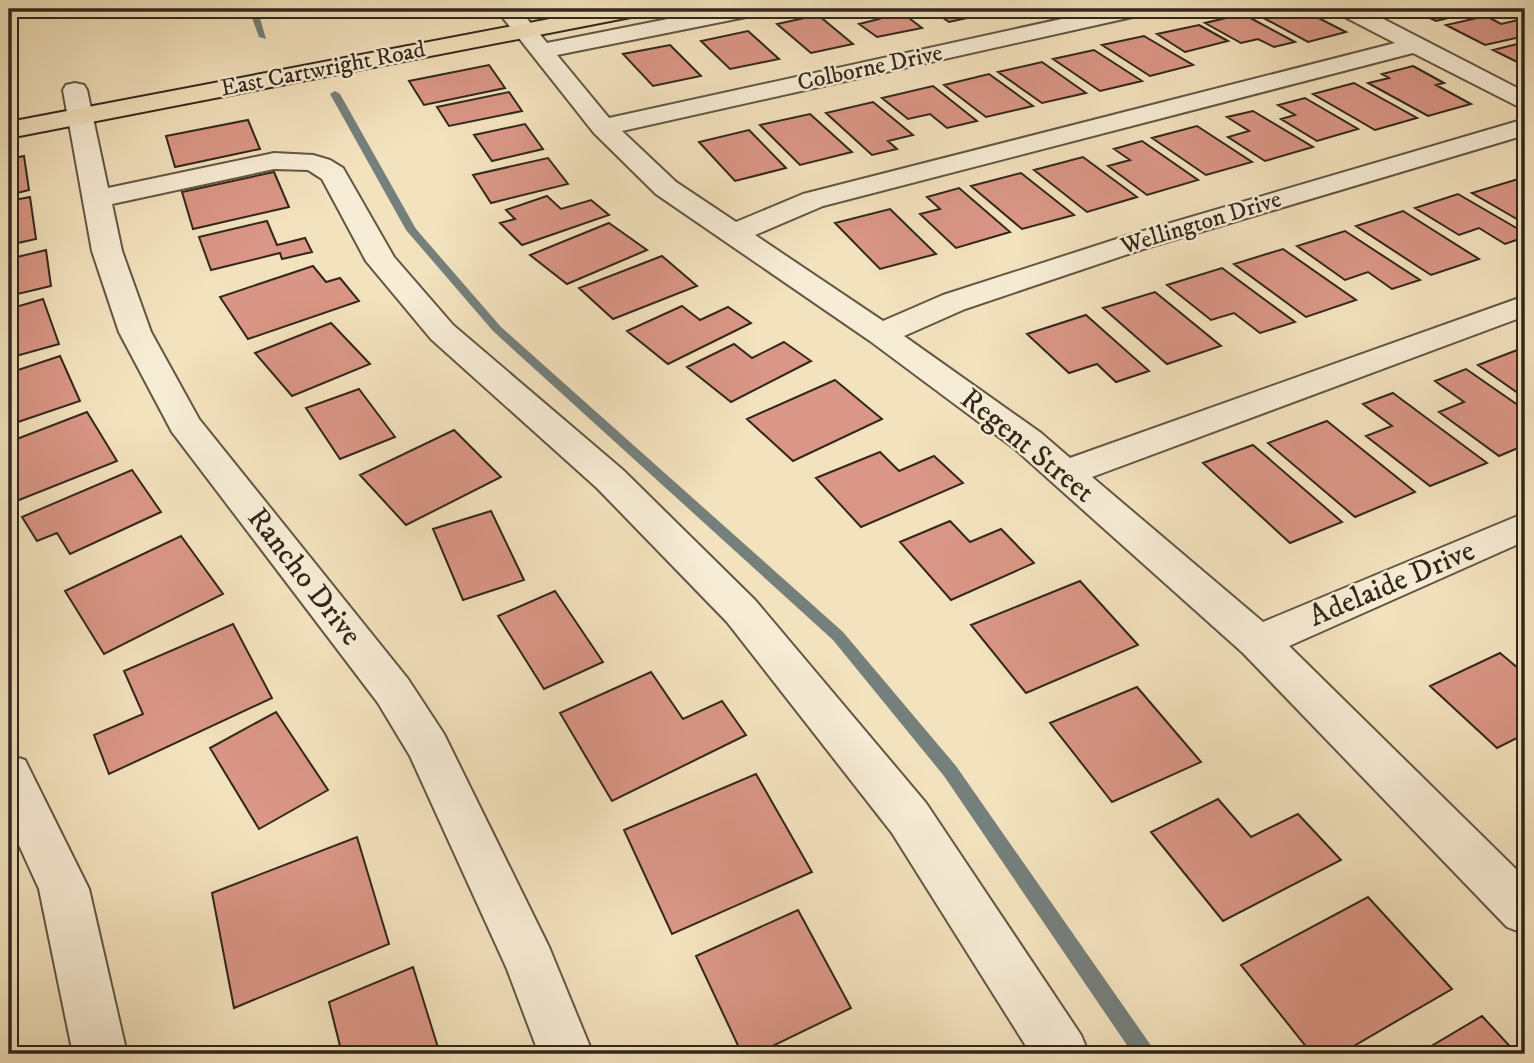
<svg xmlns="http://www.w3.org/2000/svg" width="1534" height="1063" viewBox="0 0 1534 1063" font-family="'IM FELL DW Pica',serif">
	<rect width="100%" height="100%" fill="#f3e2be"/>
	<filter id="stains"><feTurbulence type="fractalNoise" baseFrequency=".00286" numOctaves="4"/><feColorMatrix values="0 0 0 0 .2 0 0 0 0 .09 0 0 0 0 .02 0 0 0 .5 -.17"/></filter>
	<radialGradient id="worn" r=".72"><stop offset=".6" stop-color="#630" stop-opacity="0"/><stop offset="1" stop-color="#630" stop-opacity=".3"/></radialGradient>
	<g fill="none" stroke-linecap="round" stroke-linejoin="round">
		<path fill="#757f7c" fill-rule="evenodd" d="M255,9H263L259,15L266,39L259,37L251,15Z
			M335,91L340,94L416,229L501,327L843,632L956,766L1152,1047L1155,1054H1133L944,776L833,640L493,331L406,230L330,94Z"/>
	</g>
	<path fill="#da9686" stroke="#32271a" stroke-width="2" d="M865,9H897L922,28L877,37L859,24L879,19Z
		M930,9H984L990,13L949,22Z
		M1283,9H1301L1346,32L1308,42L1258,15Z
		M1410,9H1486L1436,21Z
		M1243,14L1295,42L1274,47L1258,39L1241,43L1205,23Z
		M818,15L853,44L811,53L777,24Z
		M1486,16L1501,24L1518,20L1525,23V36L1485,45L1446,25Z
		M1199,25L1228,41L1185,52L1157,34Z
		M748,31L779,59L730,69L701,41Z
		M1144,36L1193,65L1150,76L1102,45Z
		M1525,42V66L1493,50Z
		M670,45L701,76L653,86L623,54Z
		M1094,50L1142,81L1100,91L1053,59Z
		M1042,62L1086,93L1042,103L998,72Z
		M489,65L505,88L424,105L409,81Z
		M1413,66L1444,83L1436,85L1471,104L1428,116L1368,83L1389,78L1382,74Z
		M989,74L1033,106L986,117L944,85Z
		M1354,83L1417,118L1375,130L1313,94Z
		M933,86L977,121L947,128L930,114L908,119L882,98Z
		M509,92L522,111L449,126L437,107Z
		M1305,98L1358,129L1317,141L1281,119L1295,115L1278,105Z
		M873,102L913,135L888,141L897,149L872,155L826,113Z
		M1253,111L1313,147L1265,161L1228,137L1249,131L1227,117Z
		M810,114L852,152L800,165L760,125Z
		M248,120L260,149L175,167L166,136Z
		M525,124L543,149L492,161L474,135Z
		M1197,126L1252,162L1206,175L1152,138Z
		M749,130L786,168L735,181L699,142Z
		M1142,141L1198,180L1147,195L1108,166L1130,160L1114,149Z
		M24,156L29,190L9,195V159Z
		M1083,157L1137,197L1087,212L1034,170Z
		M548,158L568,184L491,203L473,175Z
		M274,172L289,207L193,229L182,192Z
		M1021,173L1074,215L1022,229L971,186Z
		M1518,179L1525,183V221L1522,222L1472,193Z
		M959,188L1010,232L956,248L920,214L940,209L927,197Z
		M1458,194L1525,233V237L1505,244L1479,228L1459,235L1415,208Z
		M547,196L561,209L591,200L609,215L522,245L500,223L515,219L506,210Z
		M30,197L36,239L9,245V201Z
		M890,209L936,254L880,269L835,223Z
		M1403,211L1479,259L1431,275L1356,226Z
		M267,221L277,245L305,238L312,252L282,259L280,253L211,270L199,237Z
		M609,223L647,250L567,284L530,255Z
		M1345,231L1420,280L1392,289L1368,272L1345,280L1297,246Z
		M1283,249L1356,300L1306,317L1234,264Z
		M46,250L51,286L9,296V259Z
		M662,256L697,286L613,319L579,288Z
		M313,266L326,282L340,278L359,301L248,339L220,297Z
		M1222,268L1295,322L1260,333L1234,313L1211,320L1167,285Z
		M1155,292L1221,346L1167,364L1103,308Z
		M43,299L59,344L9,358V309Z
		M682,306L700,320L728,307L751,323L668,364L627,331Z
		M1086,315L1149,371L1116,382L1097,364L1069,373L1027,334Z
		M331,323L370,364L292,396L255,353Z
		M784,342L811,361L731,402L687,367L734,344L752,358Z
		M1525,347V398L1478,365Z
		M60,356L80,401L9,425V373Z
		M1466,369L1525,410V445L1499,456L1439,412L1464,402L1435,381Z
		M835,380L882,419L793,461L747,419Z
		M359,389L395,437L340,459L306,408Z
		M1393,393L1487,463L1430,486L1366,436L1392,426L1363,404Z
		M87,412L117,461L9,504V442Z
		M1327,421L1415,492L1355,517L1268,443Z
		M454,430L501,477L406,525L360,475Z
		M1253,445L1342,522L1290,543L1203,463Z
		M880,452L899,471L934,456L963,483L861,527L816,478Z
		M132,470L161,512L70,554L57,533L37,541L22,517Z
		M491,511L524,580L463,600L433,529Z
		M950,521L970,542L1001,529L1034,563L951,600L900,542Z
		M181,536L223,594L104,654L65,591Z
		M1080,581L1138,645L1026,693L971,625Z
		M555,591L603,662L544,689L498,616Z
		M233,624L272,698L109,774L94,735L143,714L124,671Z
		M1500,653L1525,674V734L1497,748L1430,686Z
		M651,672L683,719L722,701L746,735L612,801L560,713Z
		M1137,687L1201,762L1112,802L1050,723Z
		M276,712L328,790L259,829L210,748Z
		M756,774L812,872L672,934L624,830Z
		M1218,799L1251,837L1298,814L1341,860L1223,921L1151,832Z
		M357,837L389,944L234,1008L212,893Z
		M1368,897L1452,989L1340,1054H1312L1241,965Z
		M798,910L851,1008L756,1054H742L696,956Z
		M413,967L440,1054H342L329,1002Z
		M1482,1016L1517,1054H1418Z"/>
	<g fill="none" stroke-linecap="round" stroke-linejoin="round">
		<defs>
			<path id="minor" d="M496,9H519L547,43L718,9H762L759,14L751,16L557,55L609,118L1107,9H1148L1145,14L1137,16L622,131L676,182L736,222L803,194L1395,43L1339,14L1336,9H1364L1525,92V110L1413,53L823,206L755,235L883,321L943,295L1123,237L1525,119V135L1143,249L965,309L904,336L1041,433L1070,458L1525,296V316L1092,477L1263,622L1525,513V541L1289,646L1525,878V934L1507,927L1243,653L1015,449L870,341L656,194L594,133Z
				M75,83L84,85L87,90L108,188L274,153L313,155L330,160L343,168L394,257L453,325L623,470L755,600L926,803L1081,1035L1089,1054H1031L892,833L727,622L597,488L431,339L366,261L322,179L308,170L274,169L112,204L122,251L151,332L199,419L408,679L444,734L549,947L593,1054H539L507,969L410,756L378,703L172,432L119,332L92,251L63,90L66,85Z
				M9,755L25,760L89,889L127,1054H73L39,889L9,823Z"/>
			<path id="major" d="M602,9H647L644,14L636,16L9,138V122Z"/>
		</defs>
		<use href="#minor" stroke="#625643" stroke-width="4"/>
		<use href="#major" stroke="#32271a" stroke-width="4"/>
		<use href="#minor" fill="#f7ecd5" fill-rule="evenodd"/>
		<use href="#major" fill="#f3e2be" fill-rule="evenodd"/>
	</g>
	<g text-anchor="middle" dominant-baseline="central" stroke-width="5" stroke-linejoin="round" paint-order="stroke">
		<g font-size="24" fill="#32271a" stroke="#f7ecd5">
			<text transform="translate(870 68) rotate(-12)">Colborne Drive</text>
			<text transform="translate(323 69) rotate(-11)">East Cartwright Road</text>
			<text transform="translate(1201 223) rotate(-17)">Wellington Drive</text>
		</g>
		<g font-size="30" fill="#32271a" stroke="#f7ecd5">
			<text transform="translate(1027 446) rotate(39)">Regent Street</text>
			<text transform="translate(304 577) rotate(52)">Rancho Drive</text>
			<text transform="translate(1392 584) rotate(-23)">Adelaide Drive</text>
		</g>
	</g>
	<rect width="1534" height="1063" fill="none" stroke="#f3e2be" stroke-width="35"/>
	<rect x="10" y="10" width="1513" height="1042" fill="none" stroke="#32271a" stroke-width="3.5"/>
	<rect x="18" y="18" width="1499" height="1028" fill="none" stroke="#32271a" stroke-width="2"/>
	<rect width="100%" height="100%" filter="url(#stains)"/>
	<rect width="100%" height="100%" fill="url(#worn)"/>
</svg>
